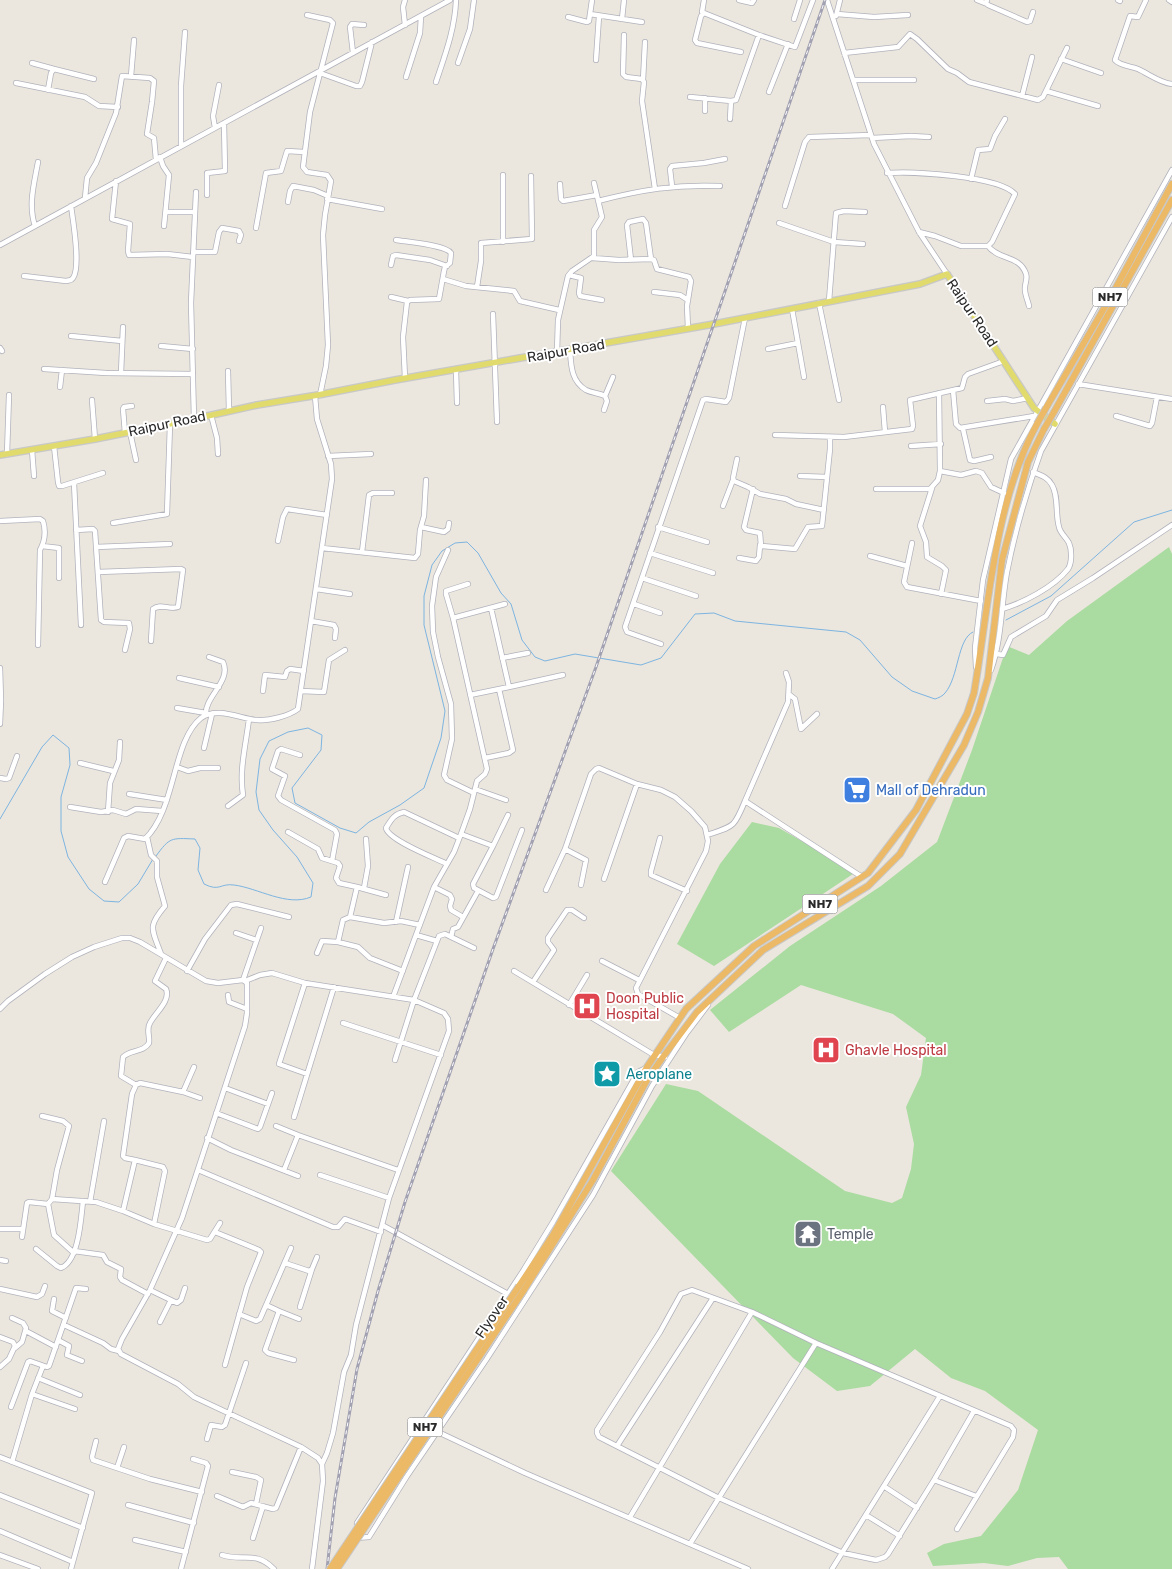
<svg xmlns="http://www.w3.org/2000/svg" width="1172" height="1569" viewBox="0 0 1172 1569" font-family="Rubik,sans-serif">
	<rect width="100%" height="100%" fill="#ebe7de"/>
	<path fill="#aadba0" d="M1169,547L1172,554V1569H1068L1059,1557L1037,1558L1008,1566L984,1563L933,1566L927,1553L944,1544L981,1536L1018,1490L1038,1430L985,1391L951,1378L915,1349L870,1386L837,1391L793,1358L611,1171L666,1084L698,1091L845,1191L892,1203L902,1198L911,1169L914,1144L906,1107L921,1075L926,1038L893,1014L801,985L729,1032L710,1010L790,946L881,886L937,842L972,750L1007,646L1029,655L1067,621Z
		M752,822L779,828L856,872L714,966L677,944L720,864Z"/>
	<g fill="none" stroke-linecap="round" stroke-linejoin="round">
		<path stroke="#7db4e1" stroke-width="1" d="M1006,620L1051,596L1134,522L1172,510
			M0,819L42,747L53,735L69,748L70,765L61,797V831L68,857L89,889L104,901L119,902L138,884L153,859
			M156,856C170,837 171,838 195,839L200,848L198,870L204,884C220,892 220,883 234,885C258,888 287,907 311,897L313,883L297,857L273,830L259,810L256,792L260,759L269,741L288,732L308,728L322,735L321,750L292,788L295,803L340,828L356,833L369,822L400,805L424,788L441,738L445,711L424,625V596L432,565L442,551L455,543L467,542L478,553L501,593L511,604L522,640L535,657L545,661L575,654L641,665L661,658L695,614L714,613L735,621L846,632L860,640L892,677L912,691L935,699C938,698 943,696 945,693C959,677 957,639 973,632"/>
		<defs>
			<path id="minor" d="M405,0L403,7L405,25
				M704,0L702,12L704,13L759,35L795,47L813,0
				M739,0L752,3L754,0
				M827,0L874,144L919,232L947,274
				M977,0L987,4
				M987,0L986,3L988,5L1027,22L1030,21L1033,12
				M1118,0L1120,1
				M1146,0L1138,17L1130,16L1115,60C1120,66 1131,66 1138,69C1149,74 1160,83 1172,84
				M1169,0L1172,2
				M704,13L701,16L695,40L697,43L741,52
				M590,14L642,22
				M837,14L874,17L908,15
				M307,15L330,20L333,23L310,112L303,167L307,172L327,175L331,181L325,215L323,235L328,345L326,366L320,395
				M836,16L840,0
				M568,17L587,22L589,21L592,0
				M622,19L624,0
				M794,19L800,0
				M624,35L623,74L626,77L642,79L644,82L642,101L655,189
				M353,53L350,27L352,24L364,25
				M844,53L898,47L910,34L917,39L948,69L957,73L969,82L1038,100L1043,97L1067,48
				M1061,59L1101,73
				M596,60L599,16
				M32,63L54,69
				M458,63L470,29L474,0
				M320,73L356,86H360L362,82L372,42
				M131,76L134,40
				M406,77L420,33L421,16
				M643,80L645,42
				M853,80H914
				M436,82C445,55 455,29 456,0
				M16,83L85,97L99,106L118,107
				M48,90L51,73L54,69L94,79
				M1046,91L1098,106
				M769,92L788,44
				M1022,96L1032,57
				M690,97L731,101L736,100L759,35
				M705,98V111
				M730,119L731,101
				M215,128L213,116L219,85
				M872,138L911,136L929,137
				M181,146V86L185,32
				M160,157L163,166L169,175L164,226
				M887,173C912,171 999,176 1015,194L992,242L988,246H961L935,236L919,232
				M971,179L978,150L990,149L995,136L1005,119
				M116,181L112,219L130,224L128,251L129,255L167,254L193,257
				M560,184L561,199L563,201L597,195
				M672,186L670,169L672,166L704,163L725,159
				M207,195V173L225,171L224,123
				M85,198L87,178L96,163L116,113L122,76L150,78L154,81L152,102L147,134L154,138L156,160
				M327,199L382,209
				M598,201C641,190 676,184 720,186
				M288,202L290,191L293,186L314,190L328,196
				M785,206L805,142L809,137L871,135
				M166,212H194
				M779,223L834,242L863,244
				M35,226C28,205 34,184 38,162
				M256,228L266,173L281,171L287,151L304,152
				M396,240C408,242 445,245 451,253L450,263L445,267L444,271L439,299L410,300L407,302L403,337L405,378
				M503,242V175
				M0,245L450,0
				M988,246C998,260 1020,255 1026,274C1028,279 1024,285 1025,290C1025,295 1028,301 1029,306
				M193,252H215L219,232L222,228L239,231L241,235L239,241
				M592,258L619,260L651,259L654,260L657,269L689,277L691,281L687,306L688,328
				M631,260L627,225L629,222L643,219L646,223L651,259
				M391,265L393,256L396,255L430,260L447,266
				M569,275L581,278L579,293L580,296L602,300
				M24,276L66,281C70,280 71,281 73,278C81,267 73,220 71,206
				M443,279L466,286L514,291L520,301L559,310
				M477,287L481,261V243L532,239L531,176
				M654,292L680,295L688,300
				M391,297L408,301
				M829,301L836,213L844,211L865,212
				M819,303L839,400
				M792,309L804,377
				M493,314L497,422
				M71,336L122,341
				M161,346L193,349
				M0,348L2,351
				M768,349L798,343
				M570,350C571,365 571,381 586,390C592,393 599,393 605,396L607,401L604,410
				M557,352L558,320L568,276L572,271L594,256V230L602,217L594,183
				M44,369L106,373L193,374
				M456,370L457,403
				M228,371L229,411
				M121,373L123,327
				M1078,384L1172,399
				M60,387L62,370
				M953,390L956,424L960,428L1034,416
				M605,396L613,377
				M92,400L95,439
				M987,401L1005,399L1013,401L1028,398
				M883,407L885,432
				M211,415L217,438L218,454
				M1116,416L1150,426L1152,423L1157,397
				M194,419L191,303L196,192
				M963,429L970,460L974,461L991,457
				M130,432L136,460
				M125,433L123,409L124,407L132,406
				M775,435L844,437L912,429L913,426L910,400L962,388L965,377L968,374L1004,361
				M54,446L58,482L59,486H62L103,473
				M911,446L941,444
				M32,450L34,476
				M7,454L9,395
				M328,456L371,454
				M737,459L733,478L734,481L748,487L760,494L786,499L796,504L824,510
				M940,471L961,475L976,471L982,473L991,487L1004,493
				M800,476L827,477
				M74,483L81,625
				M932,488L920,526L926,542L927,557L942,566L946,570L941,594
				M753,489L744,527L746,530L760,533L761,546L795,549L808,527L822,526L830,449V437
				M876,489H930L938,480L940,471L939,393
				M723,506L733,480
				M0,521L40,519L43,521C46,531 45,541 40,550L38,645
				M113,523L167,514L170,424
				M421,527L444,532L448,529L449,523
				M658,527L707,542
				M76,530L93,529L95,531L101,620L104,622L129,623L130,629L125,650
				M278,541L283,517L287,509L327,515
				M912,543L904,582L907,587L981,601
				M42,546L59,548V578
				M96,547L170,544
				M322,548L415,558L418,554L420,530L424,516L426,480
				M448,550L436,577L432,606L433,632L438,657L451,704L452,739L444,775L447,780L474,793
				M362,552L369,495L373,493H392
				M650,553L713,573
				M870,556L907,566
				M739,558L756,561L759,557L760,545
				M98,572L181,569L183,570L178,607C170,610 160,603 153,609L151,641
				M642,578L696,596
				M316,589L350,594
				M634,604L660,613
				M1002,609C1023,603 1054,587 1068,569C1072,563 1072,550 1069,543C1066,537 1060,533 1059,527C1055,513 1059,497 1052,485C1048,477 1040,475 1033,472
				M453,618L505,604
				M311,621L334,625L336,629L335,638
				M661,644L627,632L625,627L703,400L706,399L726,402L729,398L745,318
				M997,654L1003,655L1011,637L1046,616L1057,600L1093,578L1172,525
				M502,658L528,653
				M976,667L975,648L983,580L1011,459L1172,170
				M0,668L1,700L0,724
				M991,670C1002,639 1001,605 1007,572C1015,531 1027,490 1041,451L1172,217
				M786,673L789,682L788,702L745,801L862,877
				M179,678L219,687
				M509,687L563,675
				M263,691L265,675L285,677L287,671L290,669L304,671
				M301,691L324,692L329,660L345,650
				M470,695L509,687L491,608
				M790,695L795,699L801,729L817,714
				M177,708L206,713
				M206,715C204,697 232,681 223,662L209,657
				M204,748L212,714
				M300,755L281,749L278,751L272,769L285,776L278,796L281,800L335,830L337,834L332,861
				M485,758L509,753L513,750L499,689
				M80,763L113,771
				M177,767L188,771L200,768H218
				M0,778L6,779L9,778L17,756
				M475,789L506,800
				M129,794L167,800
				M228,806L243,795C239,770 246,744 249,719
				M70,807L101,812L113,810L126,814L136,809L162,811
				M108,812L110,783L119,760L120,742
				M288,832L318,849L322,858L338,863L340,866L336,878L339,883L357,887
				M461,834L493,846L508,815
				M707,835C734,826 734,828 745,801
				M147,837L151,855L157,861V877L165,906C147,927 152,929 161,954
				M660,838L651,871V875L687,891
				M493,846L473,884L474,888L493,898L496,897L522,830
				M565,849L586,860L581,885
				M447,864C435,858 388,840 386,828C391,820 394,814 404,812L459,838
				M604,879L637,784
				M105,882L124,838L128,836L145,839C176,810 172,741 201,718C217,706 241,719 257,720C269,721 289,716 298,709L332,479L331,464L317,419L315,396
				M434,887L450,895L452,899L450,906L451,910L463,917
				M364,888L368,866L366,839
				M546,890L565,849L591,774L596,769L599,768L637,784L661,790L675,797L691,811L705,827L708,841L706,851L636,988L638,994L680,1018
				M350,917L357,887L386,895
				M396,922L408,867
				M236,933L256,940
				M416,935L434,887L454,852L461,834L470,809L477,781L485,774L487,769L453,618L446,594V591L468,584
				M451,937L453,929L458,927L478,891
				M338,942L343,920L350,917L384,923L401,921L420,925
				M317,953L322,941L338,942L358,947L370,958L403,971
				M602,961L639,980
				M187,971L205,939L231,905L237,904L289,917
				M514,971L654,1055L665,1057
				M243,980L261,928
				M245,981L260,975L272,973L305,983L414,1000L444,1013L448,1019L449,1031L389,1198L356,1325L351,1355L344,1372L333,1433L327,1453L322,1464
				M533,982L554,950L548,942V938L567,910H572L584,918
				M305,983L279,1064L307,1074
				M228,995L229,1002L247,1009
				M393,997L416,935L437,941
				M569,1005L587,975
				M0,1009L8,1001L45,974L72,957L94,947L122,938H130L140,942L206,981L218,983L243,980L247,983V1013L245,1026L182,1218L150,1290L122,1339L118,1349L121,1354L178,1384L194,1397L301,1447L318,1458L322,1464L323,1481L312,1569
				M343,1023L441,1055
				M395,1060L414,1000L439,936L445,934L474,948
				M136,1085L121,1076L123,1057C131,1049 143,1053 149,1043C150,1036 146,1029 150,1023C155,1013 171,1001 166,989L155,981L166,958
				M225,1088L268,1104
				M183,1092L194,1067
				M216,1113L258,1129L260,1127L272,1093
				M42,1116L63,1121L69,1126L57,1170L52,1199
				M294,1117L334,987
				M276,1126L298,1135L284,1170
				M298,1135L398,1170
				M207,1138L231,1150L298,1176
				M135,1160L125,1158L123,1156L132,1094L136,1085L140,1083L183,1092L200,1098
				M198,1170L333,1227H338L345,1219L381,1232
				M320,1175L389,1198
				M90,1202L104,1121
				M48,1204L54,1235L74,1253
				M123,1211L135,1160L163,1167L165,1171L154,1224
				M382,1225L508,1294
				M0,1229H23
				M215,1232L259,1250L261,1252L247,1287L225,1365
				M22,1237L27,1203L29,1202L48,1204L52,1199L96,1202L123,1211L154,1224L207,1240L210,1239L220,1223
				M36,1249L57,1266L61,1268C79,1261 81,1218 83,1201
				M74,1251L103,1255L107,1262L121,1269L120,1277L122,1280L148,1294
				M0,1260L6,1261
				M285,1263L309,1271L312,1269L317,1257
				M0,1289L37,1297L42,1294L45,1286
				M150,1290L177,1303L181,1300L185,1288
				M54,1299L52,1311L66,1318
				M266,1305L279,1311L265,1350L268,1353L294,1360
				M300,1307L312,1269
				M279,1311L299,1319
				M239,1314L256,1321L260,1319L291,1248
				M12,1318L23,1323L26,1328L22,1342L15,1348
				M160,1322L171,1300
				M64,1325L103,1343L111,1349L119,1351
				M26,1331L56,1347
				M0,1337L13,1342L15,1346L9,1359L0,1367
				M58,1340L69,1346L67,1355L82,1361
				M38,1378L80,1395
				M32,1394L75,1409
				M11,1407L28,1362L30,1361L47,1367L49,1366L76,1288L86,1289
				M438,1432L525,1473L748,1569
				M207,1439L211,1425L222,1427L225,1425L246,1363
				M96,1441L92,1457L93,1460L150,1479L202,1492
				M617,1446L713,1298
				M0,1457L92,1493L71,1569
				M12,1462L32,1394L43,1366
				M117,1468L124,1447
				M232,1472L256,1477L261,1480L256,1504
				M934,1480L976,1496
				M885,1487L917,1508
				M0,1495L83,1528
				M217,1496L243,1507L251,1503L273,1509L276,1508L301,1447
				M128,1505L194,1523
				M866,1515L900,1536
				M630,1517L752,1312
				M357,1523L523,1271L553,1222L638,1072L646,1068
				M957,1529L1013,1437L1014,1430L1011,1426L816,1343L752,1312L692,1290L681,1294L660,1332L597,1430V1433L599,1437L719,1498L843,1553L876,1560L885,1557L888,1554L934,1480L974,1411
				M0,1531L73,1562
				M253,1538L263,1506
				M356,1538L369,1537L407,1476L486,1360L593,1195L652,1086L686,1034L708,1005
				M135,1540L186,1552
				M690,1544L816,1343
				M0,1555L38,1569
				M222,1555C244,1562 255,1550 274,1569
				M181,1569L208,1466L206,1463L193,1459
				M832,1569L940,1396"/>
			<path id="major" d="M0,455L95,439L194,419L257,405L318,395L395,380L714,324L920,284L947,274L1034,408L1055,424"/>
			<path id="highway" d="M1046,408L1113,293L1172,184
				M1054,412L1172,200
				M519,1286L553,1235L647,1067L686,1009L754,946L868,873L916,810L967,714L974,693C989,605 994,503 1037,424
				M524,1290L593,1180L647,1080L663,1057L697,1012L763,950L868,886L900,854L964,745L978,712L988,678L1002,560L1028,462L1044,429"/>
		</defs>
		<use href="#minor" stroke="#b1b2bc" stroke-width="6"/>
		<use href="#major" stroke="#c8c8c8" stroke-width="8"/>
		<use href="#highway" stroke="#c8c8c8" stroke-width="8"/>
		<use href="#minor" stroke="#fff" stroke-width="4.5"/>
		<use href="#major" stroke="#e1db6d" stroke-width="5.5"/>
		<use href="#highway" stroke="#ecb967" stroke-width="6"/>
		<defs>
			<path id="rail" d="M327,1569L335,1498L357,1369L378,1291L405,1202L493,949L596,667L825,0"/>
		</defs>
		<use href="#rail" stroke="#a2a1b2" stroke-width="3"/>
		<use href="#rail" stroke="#fff" stroke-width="1" stroke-dasharray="4" stroke-linecap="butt"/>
		<defs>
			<path id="highway-bridge" d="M1037,424L1046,408
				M1044,429L1054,412
				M330,1569L519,1286
				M337,1569L524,1290"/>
		</defs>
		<use href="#highway-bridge" stroke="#c8c8c8" stroke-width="8" stroke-linecap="butt"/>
		<use href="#highway-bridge" stroke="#ecb967" stroke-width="6"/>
	</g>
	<defs>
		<symbol id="supermarket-square" viewBox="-11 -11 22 22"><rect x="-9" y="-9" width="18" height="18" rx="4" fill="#3f7fe0" stroke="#fff"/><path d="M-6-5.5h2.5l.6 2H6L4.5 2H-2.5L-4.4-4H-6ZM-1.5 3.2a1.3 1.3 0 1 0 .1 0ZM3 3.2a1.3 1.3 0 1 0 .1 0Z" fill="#fff"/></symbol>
		<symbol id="hospital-square" viewBox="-11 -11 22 22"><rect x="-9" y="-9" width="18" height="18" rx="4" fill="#e0444e" stroke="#fff"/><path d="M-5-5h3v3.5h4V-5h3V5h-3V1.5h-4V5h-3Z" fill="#fff"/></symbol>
		<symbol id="sight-square" viewBox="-11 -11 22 22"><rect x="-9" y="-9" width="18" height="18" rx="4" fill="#0f9aa8" stroke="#fff"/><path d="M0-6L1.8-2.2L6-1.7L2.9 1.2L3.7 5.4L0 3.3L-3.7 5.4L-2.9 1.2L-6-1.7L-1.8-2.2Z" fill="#fff"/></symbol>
		<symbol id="temple-square" viewBox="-11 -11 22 22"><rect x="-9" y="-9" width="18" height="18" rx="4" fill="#6b7280" stroke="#fff"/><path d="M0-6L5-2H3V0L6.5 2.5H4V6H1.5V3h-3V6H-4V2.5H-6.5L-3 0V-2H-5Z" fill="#fff"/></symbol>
	</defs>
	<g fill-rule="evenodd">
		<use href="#supermarket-square" x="841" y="774" width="32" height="32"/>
		<use href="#hospital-square" x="571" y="990" width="32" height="32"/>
		<use href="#hospital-square" x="810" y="1034" width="32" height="32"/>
		<use href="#sight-square" x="591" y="1058" width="32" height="32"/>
		<use href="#temple-square" x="792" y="1218" width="32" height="32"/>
	</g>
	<g text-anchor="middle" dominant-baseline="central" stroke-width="4" stroke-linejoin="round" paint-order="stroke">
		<g fill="#fff" stroke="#6a6a6a" stroke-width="1">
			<rect x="1092.5" y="287.5" width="35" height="19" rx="4"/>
			<rect x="802.5" y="894.5" width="35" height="19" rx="4"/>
			<rect x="407.5" y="1417.5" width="35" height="19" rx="4"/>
		</g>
		<g font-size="12" font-weight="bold" fill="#2a2a2a">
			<text x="1110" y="297">NH7</text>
			<text x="820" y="904">NH7</text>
			<text x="425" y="1427">NH7</text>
		</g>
		<g font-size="14" fill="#2a2a2a" stroke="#fff">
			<text transform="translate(972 313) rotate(56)">Raipur Road</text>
			<text transform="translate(566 351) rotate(-10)">Raipur Road</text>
			<text transform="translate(167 424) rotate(-12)">Raipur Road</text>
			<text transform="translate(492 1317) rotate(-56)">Flyover</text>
		</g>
		<g font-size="14" fill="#366cbe" stroke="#fff" text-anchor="start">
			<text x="876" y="790">Mall of Dehradun</text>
		</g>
		<g font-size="14" fill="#be3a42" stroke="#fff" text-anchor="start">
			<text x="606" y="998">Doon Public<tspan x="606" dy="16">Hospital</tspan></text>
			<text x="845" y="1050">Ghavle Hospital</text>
		</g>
		<g font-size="14" fill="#0d838f" stroke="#fff" text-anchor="start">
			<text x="626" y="1074">Aeroplane</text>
		</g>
		<g font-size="14" fill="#5b616d" stroke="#fff" text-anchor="start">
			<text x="827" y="1234">Temple</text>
		</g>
	</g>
</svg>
